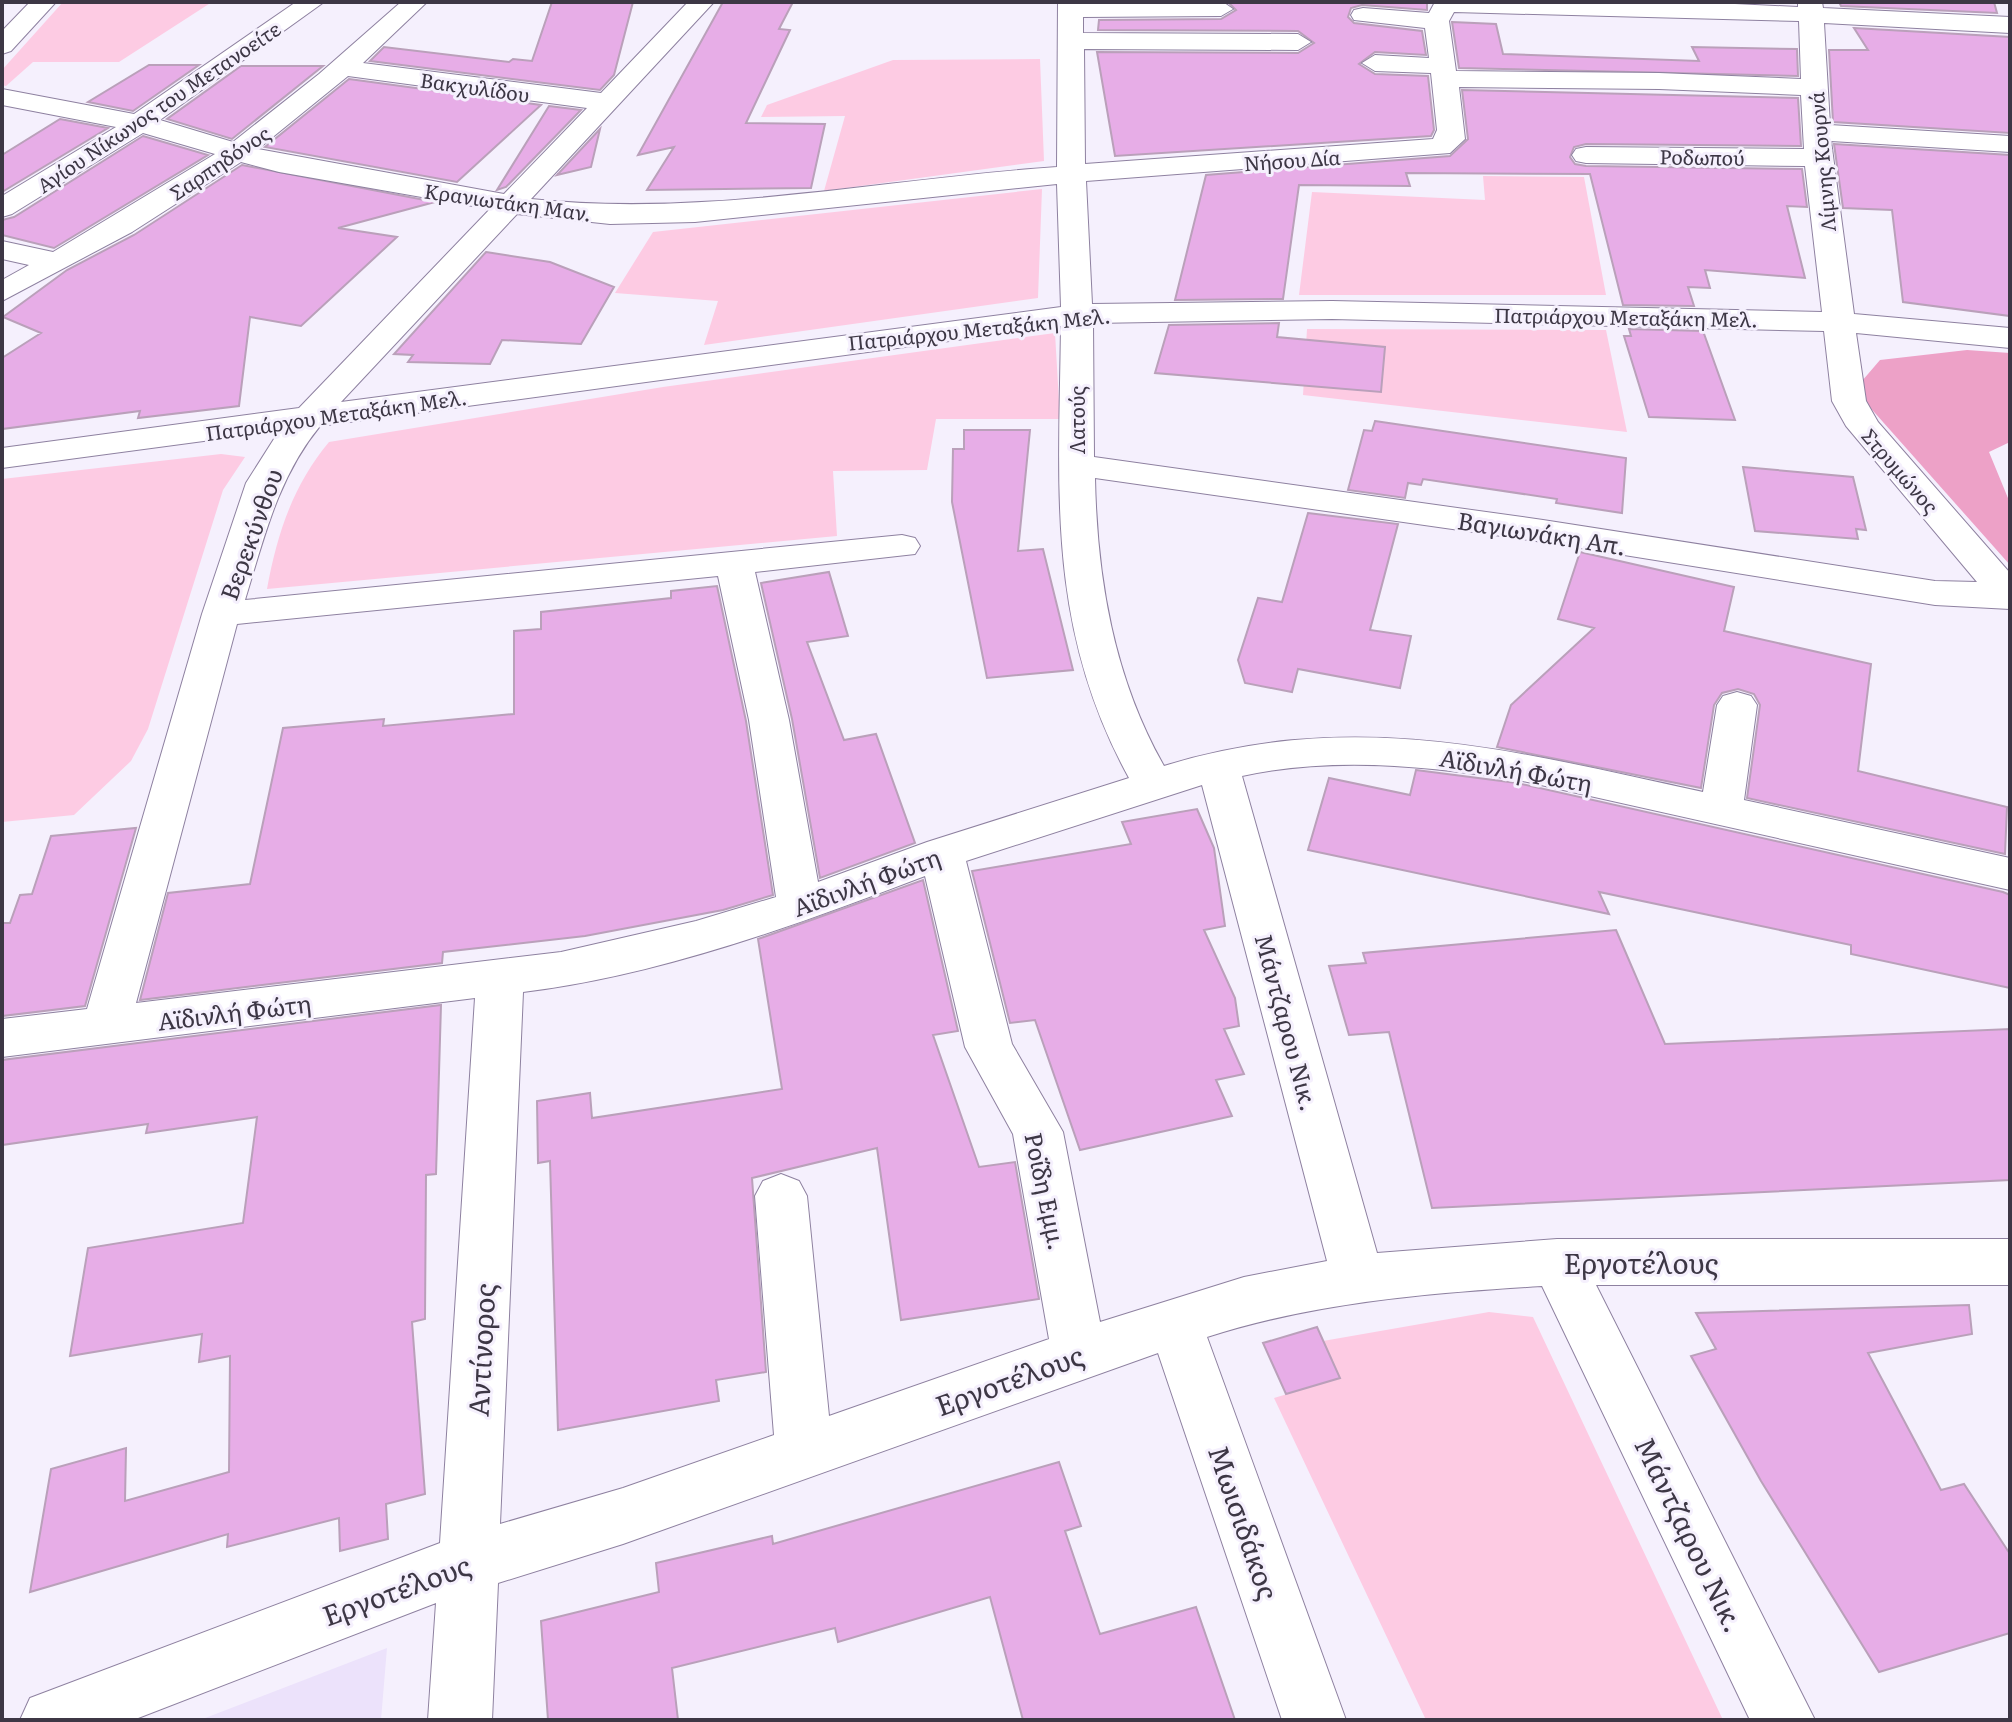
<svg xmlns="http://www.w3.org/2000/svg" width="2012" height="1722" viewBox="0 0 2012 1722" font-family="Literata,serif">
	<rect width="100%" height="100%" fill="#f5f0fd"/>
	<path fill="#ece2fb" d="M387,1648L381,1720H200Z"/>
	<path fill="#fdcbe3" d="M63,2H212L119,62H33L6,86L2,85V70Z
		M1040,59L1044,161L824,191L845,116L761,117L767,105L893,60Z
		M1483,176L1584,177L1606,295H1299L1312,192L1485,200Z
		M1042,189L1038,298L704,345L718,301L615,293L653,232Z
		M1307,329L1606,330L1627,432L1303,395Z
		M1055,333L1060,419H936L927,470L833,471L837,536L267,589C277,534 293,485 329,442L663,387Z
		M221,454L245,457L223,490L148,729L131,761L74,815L2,822V479Z
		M1489,1312L1533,1317L1723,1720H1426L1274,1398L1340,1378L1323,1341Z"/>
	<path fill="#eda1c7" d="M1967,350L2010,353V442L1989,452L2010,503V565L1867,404L1862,381L1880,360Z"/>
	<path fill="#e7ade7" stroke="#baa0ba" stroke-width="2" d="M552,2H633L614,75L600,90L370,61L384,47L509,62L513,59L532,61Z
		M723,2H793L779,29L790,30L746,123L825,124L811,188L647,190L674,147L638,155Z
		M1228,2H1427V10L1362,5L1351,8L1348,17L1354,23L1422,31L1426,55L1375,52L1359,64L1375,74L1428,76L1434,130L1431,136L1115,156L1097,52L1298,53L1314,43L1298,31L1098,30L1099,20L1221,19L1236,10Z
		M1839,2H1994L1997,13L1841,6Z
		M1452,22L1496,24L1503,54L1699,61L1692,47L1797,49L1798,76L1459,68Z
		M1854,28L2010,37V133L1833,122L1829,50H1868Z
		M149,65H199L133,111L88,102Z
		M241,66H323L232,139L167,119Z
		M349,79L541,105L457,182L265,147Z
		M1462,90L1798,98L1801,146L1586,144L1574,147L1570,157L1575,164L1586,166L1802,169L1807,207L1787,206L1805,278L1705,270L1710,288L1688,287L1694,306L1623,305L1590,174L1406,173L1410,186L1299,185L1283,299L1175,300L1206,175L1450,156L1468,139Z
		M549,106L581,110L506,187L497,190Z
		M60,119L108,128L2,192V155Z
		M600,129L591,167L557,175Z
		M143,136L208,155L54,248L2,235V220L14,217Z
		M1834,144L2010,155V316L1903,302L1892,210L1843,208Z
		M242,165L435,202L338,228L397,237L301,326L250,317L239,406L138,418L140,411L2,429V358L41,333L3,317L67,270L134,235Z
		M486,252L550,262L614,287L581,344L502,340L490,364L408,362L413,355L394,354Z
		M1279,323L1277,337L1385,347L1381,392L1155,373L1169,325Z
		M1629,329L1703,331L1735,420L1649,417L1624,336H1631Z
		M1375,421L1626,458L1622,513L1556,503L1557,499L1423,479L1421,485L1408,483L1405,498L1348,490L1364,430L1372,431Z
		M964,430H1030L1018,551L1043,549L1073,670L987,678L952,502L953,449H964Z
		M1743,467L1853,477L1866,530L1856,529L1858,539L1755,531Z
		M1308,513L1398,524L1370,630L1411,636L1400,688L1298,669L1292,692L1245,683L1238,660L1258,598L1282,602Z
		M1580,552L1734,587L1724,631L1871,664L1858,771L2007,807L2005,854L1747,798L1760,705L1754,694L1738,689L1722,693L1714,705L1701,788L1497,747L1511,705L1594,628L1558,619Z
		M829,572L848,636L807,642L844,740L876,734L915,843L820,878L792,719L761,583Z
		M717,586L746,721L773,895L723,910L585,936L443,952L442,963L140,1000L168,893L250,884L283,728L384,719L383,726L514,714V631L541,629V612L671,598V591Z
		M1416,770L1517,783L2003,892L2010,895V988L1851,954V945L1599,892L1609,914L1308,850L1329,778L1410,795Z
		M1197,809L1214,848L1225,926L1204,930L1235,998L1239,1026L1224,1029L1244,1074L1216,1080L1232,1116L1080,1150L1035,1020L1010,1023L972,871L1131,844L1122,822Z
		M136,828L85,1006L2,1016V923H10L20,895L32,894L51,836Z
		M923,880L958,1031L933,1035L979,1167L1015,1162L1039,1299L901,1320L877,1148L752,1178L766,1372L716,1380L719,1401L558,1430L550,1161L538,1163L537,1101L590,1093L592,1118L782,1089L758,939Z
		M1616,930L1665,1044L2010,1029V1180L1432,1208L1389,1032L1349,1035L1329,966L1366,963L1363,953Z
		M441,1005L436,1174L426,1175L425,1319L412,1322L425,1494L386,1504L388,1539L340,1551L339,1518L227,1547L228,1534L30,1592L51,1469L126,1448L125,1501L229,1472L230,1356L199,1362L202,1334L70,1356L88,1248L243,1223L257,1117L146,1133L148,1124L2,1145V1060Z
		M1969,1305L1972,1334L1868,1353L1941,1490L1964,1484L2010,1554V1633L1879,1672L1761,1481L1691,1356L1716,1349L1696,1313Z
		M1317,1327L1340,1378L1286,1394L1263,1343Z
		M1059,1462L1081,1526L1065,1531L1100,1634L1196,1607L1235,1720H1023L990,1597L838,1642L835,1628L672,1668L678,1720H548L541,1621L659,1592L656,1563L772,1536L773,1544Z"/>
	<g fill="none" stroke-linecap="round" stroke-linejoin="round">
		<defs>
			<path id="minor" d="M30,2H56L11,51L2,54V31Z
				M296,2H324L160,120L233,142L319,74L401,2H427L363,63L601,93L688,2H714L531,199C707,218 882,179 1057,167L1058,2H1223L1233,9L1221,16L1083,17V33L1298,34L1311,42L1298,50L1084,49L1085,164L1433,139L1437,130L1431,73L1375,71L1362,63L1375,55L1429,58L1425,28L1354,20L1351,15L1354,10L1363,8L1429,13L1435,2H1695L1798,7V2H1822L1823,8L2010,17V33L1824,23L1830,125L2010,136V152L1831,141L1854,314L2010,328V348L1856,333L1866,401L1878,422L2010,573V609L1935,605L1543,542L1095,478C1097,579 1114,678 1164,766C1355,707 1514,751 1703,792L1717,705L1723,696L1737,692L1751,696L1757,705L1744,800L2010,858V890L1518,780C1426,766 1334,756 1242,776L1377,1253L1557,1239H2010V1285H1596L1815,1720H1750L1542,1286C1429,1293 1316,1302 1207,1337L1346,1720H1282L1158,1353L623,1544L498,1583L492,1720H428L436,1603L133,1720H20L30,1698L440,1543L475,998L2,1057V1019L87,1009L202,614L246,483L279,431L2,468V448L299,408L490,209L279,172L241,162L132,232L2,301V280L29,265L2,259V241L53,252L215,154L143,133L12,214L2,217V196L116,127L2,105V89L134,114ZM1454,12L1799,21L1801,79L1659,73L1456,71L1449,21ZM348,76L587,108L504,194L258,149ZM1459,87L1659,89L1801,95L1804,149L1586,147L1576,149L1572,155L1576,161L1586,163L1805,166L1822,312L1332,301L1092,304L1086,181L1450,153L1465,139ZM1057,184L1061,307L341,402L517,214L610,224L695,222ZM1332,319L1824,331L1832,401L1846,426L1977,582L1935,581L1543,520L1094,457L1093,323ZM1061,326C1059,490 1046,627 1129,778L927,842L818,882L789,720L755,572L915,554L920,546L915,538L902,535L245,600C264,538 278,477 320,426ZM718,576L749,720L776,897L696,921L561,952L136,1003L237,624ZM1202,785L1327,1261L1244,1277L1100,1322L1063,1132L1012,1044L966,861ZM925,876L965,1047L1013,1134L1049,1339L829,1416L807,1196L799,1181L781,1174L763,1181L755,1196L774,1435L623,1488L500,1524L523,992C661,975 796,925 925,876Z"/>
		</defs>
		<use href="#minor" stroke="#8e81a0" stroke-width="2"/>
		<use href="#minor" fill="#fff" fill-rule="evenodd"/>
	</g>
	<g text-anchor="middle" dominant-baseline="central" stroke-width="6" stroke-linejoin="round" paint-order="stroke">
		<g font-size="20" fill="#3d3745" stroke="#f5f0fd">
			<text transform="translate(475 86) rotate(8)">Βακχυλίδου</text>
			<text transform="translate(158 106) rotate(-34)">Αγίου Νίκωνος του Μετανοείτε</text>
			<text transform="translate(1702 156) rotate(1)">Ροδωπού</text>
			<text transform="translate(1292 159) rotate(-4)">Νήσου Δία</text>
			<text transform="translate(219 162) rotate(-34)">Σαρπηδόνος</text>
			<text transform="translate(1821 162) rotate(-95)">Λίμνης Κουρνά</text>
			<text transform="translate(508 201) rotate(8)">Κρανιωτάκη Μαν.</text>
			<text transform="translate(1626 316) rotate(1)">Πατριάρχου Μεταξάκη Μελ.</text>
			<text transform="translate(979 328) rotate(-6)">Πατριάρχου Μεταξάκη Μελ.</text>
			<text transform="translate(336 414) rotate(-8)">Πατριάρχου Μεταξάκη Μελ.</text>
			<text transform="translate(1076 420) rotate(-90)">Λατούς</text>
			<text transform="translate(1901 470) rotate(49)">Στρυμώνος</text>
		</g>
		<g font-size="24" fill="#3d3745" stroke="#f5f0fd">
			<text transform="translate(1542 532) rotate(9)">Βαγιωνάκη Απ.</text>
			<text transform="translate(250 534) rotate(-70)">Βερεκύνθου</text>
			<text transform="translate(1516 769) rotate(10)">Αϊδινλή Φώτη</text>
			<text transform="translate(866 881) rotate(-20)">Αϊδινλή Φώτη</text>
			<text transform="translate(234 1011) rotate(-7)">Αϊδινλή Φώτη</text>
			<text transform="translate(1288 1022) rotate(75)">Μάντζαρου Νικ.</text>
			<text transform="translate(1047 1191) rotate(78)">Ροΐδη Εμμ.</text>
		</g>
		<g font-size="28" fill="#3d3745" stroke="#f5f0fd">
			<text x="1641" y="1262">Εργοτέλους</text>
			<text transform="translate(480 1350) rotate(-87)">Αντίνορος</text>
			<text transform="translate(1009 1379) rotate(-20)">Εργοτέλους</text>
			<text transform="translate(1245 1522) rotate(71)">Μωισιδάκος</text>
			<text transform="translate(1691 1534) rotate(64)">Μάντζαρου Νικ.</text>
			<text transform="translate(396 1589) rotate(-20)">Εργοτέλους</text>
		</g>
	</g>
	<rect width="2012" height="1722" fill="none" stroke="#3d3745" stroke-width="8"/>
</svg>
